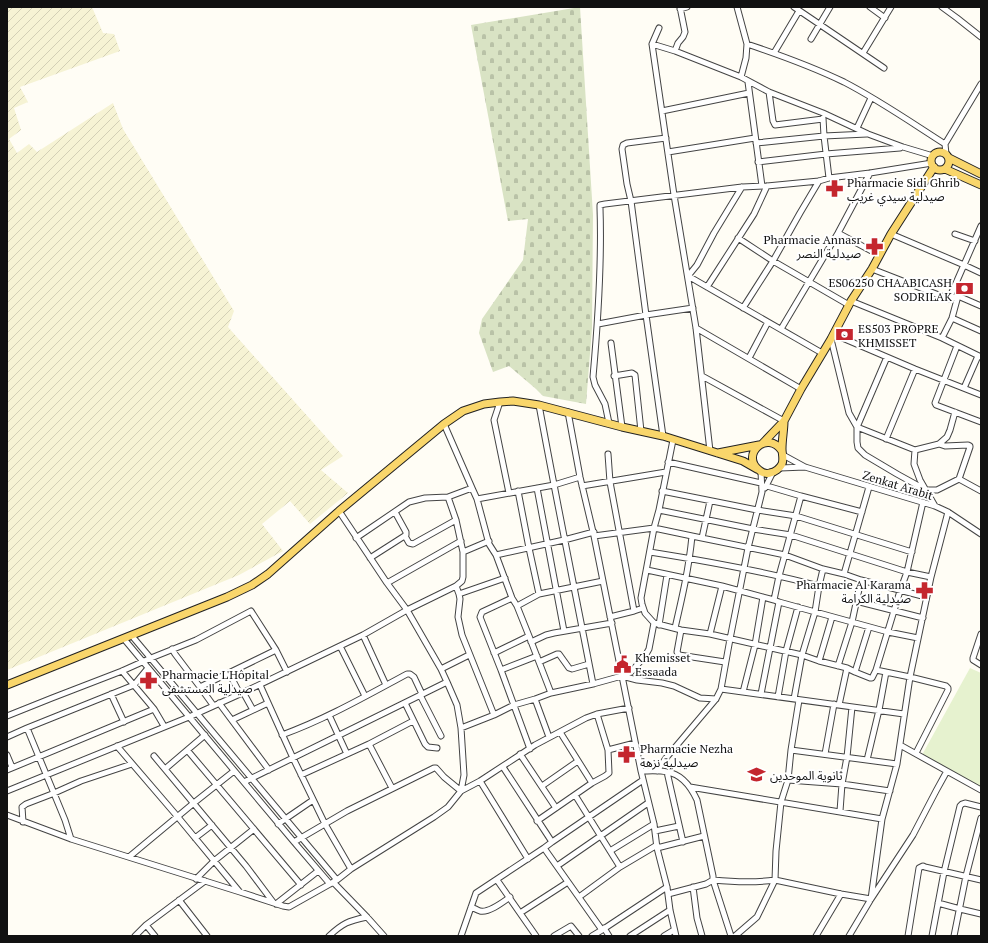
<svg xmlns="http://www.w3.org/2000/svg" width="988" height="943" viewBox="0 0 988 943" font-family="'PT Serif','Noto Sans Arabic',serif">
	<defs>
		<pattern id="farmland-furrows" width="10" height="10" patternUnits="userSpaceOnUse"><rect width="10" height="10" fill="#f6f3d4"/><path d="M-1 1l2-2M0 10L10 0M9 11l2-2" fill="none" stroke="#d2cfb5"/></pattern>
		<pattern id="cemetery-stones" width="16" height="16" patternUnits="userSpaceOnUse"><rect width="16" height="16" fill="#d9e3c4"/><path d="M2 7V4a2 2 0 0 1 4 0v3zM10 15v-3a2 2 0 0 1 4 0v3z" fill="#b9c2a7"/></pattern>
	</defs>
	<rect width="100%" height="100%" fill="#fffdf5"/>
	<path fill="url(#farmland-furrows)" d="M7,7H92L103,33L114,34L120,51L20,87L28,102L14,108L21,130L9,139L17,153L29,144L37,152L113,103L123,129L234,311L228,327L343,456L321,470L348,493L310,524L290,501L262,524L283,551L239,575L7,670Z"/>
	<path fill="url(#cemetery-stones)" d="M580,7L593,215L592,328L586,404L543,396L536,389L509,366L493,372L479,333L482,319L523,260L528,219L508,221L471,25Z"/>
	<path fill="#e6f2cf" d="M970,668L981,673V787L922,755Z"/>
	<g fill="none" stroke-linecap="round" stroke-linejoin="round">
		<defs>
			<path id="minor" d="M737,7L747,44L746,58L741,77
				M794,7L884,68
				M870,7L885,18
				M942,7L957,18L981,37
				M680,9L687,7
				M659,28L652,44L674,195L696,328L710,451
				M811,39L830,7
				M652,44L675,51L741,77L769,92L823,113L868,134L903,147L933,156
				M747,44C780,55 813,67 844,82C879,100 912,123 945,144
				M675,51L678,43L683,37L685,32L680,7
				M774,53L799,11
				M863,53L891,7
				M748,82L762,186
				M769,92L773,121L775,125L823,119
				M662,111L749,93
				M823,118L824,136L829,178
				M857,128L871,98
				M756,143L824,136L867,134
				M668,152L755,138
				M946,154L945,144L981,84
				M758,162L826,154L900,148
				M742,187L714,233L697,265L688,276L822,353
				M838,233L879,255
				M891,234L964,265L981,273
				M955,234L975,241
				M738,238L773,261L849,305
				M872,269L949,299L958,296L981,306
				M707,287L754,214L767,186
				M949,299L981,226
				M851,301L942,338L981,357
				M743,308L773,261L800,213L819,181
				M952,318L981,331
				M598,324L646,315L693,308
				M696,328L801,389
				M781,329L838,233L870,173
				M833,334L915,369L981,395
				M942,338L952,318L958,296
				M831,339L849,413L857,427L915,450L939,444L947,437L950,430L955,412
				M611,343L622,427
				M957,346L935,403L936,405L981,422
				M887,357L857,427V442L858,448L865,455L897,474L926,490H937L959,479L970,447V446L968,445L945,446L939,444
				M749,358L768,322
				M614,376L632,373L635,375L641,431
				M702,376L784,421
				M964,388L978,356
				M500,402L494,420L509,493
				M539,405C556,498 575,591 593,684
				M568,412L580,477L594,536L641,771L654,824L657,848L667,887L670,910L676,936
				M609,423L605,404L595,385L593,377C598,321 602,264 600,208V205L605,204L742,187L767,186L819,181L829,178L870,173L932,163
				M444,424L472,488
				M663,436L646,315L631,201L627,184L622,149L623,145L627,143L666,138
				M886,439L915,369
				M673,440L659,510L654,528L641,598L642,604L645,613L654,623L681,630L710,634L802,655L819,661L847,668L855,672L870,678H872L876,670L910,677L946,686L948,688V690L916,753
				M915,450L914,464L920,480L935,506
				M608,454L610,482L634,611
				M783,455L805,467L935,506L948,512L981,534
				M668,462L761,483
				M780,468L805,467
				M959,479L981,491
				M582,486L666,472
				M767,486L801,496
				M537,488L564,631
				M765,488L773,472
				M518,491L529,548L539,594
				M662,491L757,510L796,516L912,552
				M448,497L472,488L477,499
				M659,510L753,529L791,535L907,572L931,577
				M405,536L409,543L413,544L456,520
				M594,536L654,528L692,536L785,555L823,569L844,574L861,580L926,597
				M702,538L710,501
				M463,552L489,541
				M650,552C706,561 763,571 819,586
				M496,555L489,544L477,499L554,485L580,477
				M370,558L406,535V532L395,512
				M647,570L722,586L774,600L779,602L888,632L918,638
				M844,574L869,487
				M387,583L461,541
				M456,586L459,594L460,599L458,617L462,635L494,715
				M459,594L505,578
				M512,598L482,612L480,617L501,670L530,749
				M774,600L779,576L801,496L862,512
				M856,601L923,618
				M517,606L539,594L603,581
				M610,617L634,611L643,608
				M659,625L667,575
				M675,628C682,598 689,568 692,536
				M681,630L677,652L679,655L725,662
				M710,634L722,586
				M981,634L973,658V660L981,665
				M363,635L386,685
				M132,636L337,880
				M124,639L294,842L330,884
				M531,642L546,635L554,633L612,623
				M340,646L365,696
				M172,649L175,654L200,687L213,705
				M494,653L529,636
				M819,661L832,617
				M539,662L557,654H559L569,668L572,669L589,664
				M838,666L852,622L861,580
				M441,669L469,655
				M501,670L537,656
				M876,670L900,591L907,572L923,502
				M122,671L154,709L164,726
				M855,672L869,627
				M229,673L240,694
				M622,676L637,680L662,683L674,686L700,698L716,699
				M260,685L293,758L325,824L351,869
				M200,687L276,650
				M721,689L904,714
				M243,692L253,710
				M743,692L755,645L763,597
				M551,693L529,636L517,606L512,598L496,555L564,540L594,532
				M111,694L124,722
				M761,694L779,602
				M420,695L441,736
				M778,697L786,651L798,607
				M535,699L549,737
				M794,699L802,655L815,612L819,586L823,569
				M219,703L269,770
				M405,703L425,744L428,747L437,748
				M839,705L847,668
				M329,715L347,754
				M7,716L52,698L122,671L151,658L196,640L251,611L276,650L287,672
				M232,720L268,703
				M27,728L65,820L71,839
				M461,728L494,715L514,705L535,699L551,693L593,684L622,676L631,672L645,656L649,649L654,623
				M560,732L592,783
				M282,735C326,719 366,696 407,674H410L414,677L422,694
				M7,737L27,728L134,685L148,668
				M369,744L392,788
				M900,745L981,790
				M117,746L177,816L239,891
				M608,750L635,743
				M791,750L897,764
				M188,751L301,885
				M520,754L556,808
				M825,754L834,704
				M7,755L12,767
				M154,756L246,866L273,902
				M867,760L879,710L886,672
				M503,767L552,842
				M165,769L205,735
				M7,770L154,709
				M641,771C649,771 659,770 667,772C681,774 691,787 697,800L713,876V880L706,884L668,894
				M657,771L666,758L716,699L721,689L730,639L748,548L762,492L761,472
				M667,772L683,842
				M301,775L369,744L413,721
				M643,780L552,842L544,848L602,930L667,887
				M788,780L842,784L890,791
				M480,781L528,859
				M244,782L447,682
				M542,786L578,761
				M690,787L882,819
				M7,791L189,717L240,694L340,646L363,635L407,610L456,586L462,581L463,577V552L456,520L448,497L425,498L409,502L356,538
				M575,795L620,867
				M840,811L842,784L847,757L852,707
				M7,815L71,839L240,892L283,906L289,907L337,880L351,869L434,817L448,807L461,791L464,775L461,728L457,705L447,682L441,669L407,610L387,583L339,511
				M537,821L592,783L605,776L609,773L608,750L597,714
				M23,822L22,807L26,804L52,794L81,781L132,764
				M278,824L313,800
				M655,831L679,826
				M195,838L212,825
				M294,842L347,811L434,768H436L444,777L461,791L480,781L535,745L586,718L597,714L629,708
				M657,848L704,836
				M610,851L654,824
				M129,857L195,802L234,771
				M557,866L648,803
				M196,879L214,861L254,829
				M497,880L536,936
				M333,882L367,917L384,936
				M693,887L697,918L702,936
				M579,897L620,867L657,845
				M179,900L207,936
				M938,903L960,909L981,914
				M276,904L318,871
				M471,907C474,908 477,910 480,911C489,913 503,902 510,897
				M520,913L568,882
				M146,925L155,936
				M604,928L609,936
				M135,936L146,925L205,881
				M329,936C343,923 348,921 367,917
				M461,936L476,893L544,848
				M554,936L571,926L579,936
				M592,936L602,930
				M630,936L670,910
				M664,936L674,930
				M731,936L713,880C734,882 754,883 775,880L776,851L781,802L788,780L791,750L799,700
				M735,936L757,917L775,880L841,894L871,899L882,819L897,764L910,677L931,577L948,512
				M816,936L841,894
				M849,936L871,899L913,835L936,791L947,771
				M908,936L919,868L923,866L925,867L981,880
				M932,936L944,872L960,806L962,804L965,803L981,807
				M954,936L966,876L981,818"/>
			<path id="major" d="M931 161a9 9 0 1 1 18 0a9 9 0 1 1-18 0Z
				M949,158L981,174
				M945,169L981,185
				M763,443L784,421L801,389L831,339L851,301L872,269L891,234L934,167
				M782,451C767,429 740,455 759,470C762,473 766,474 770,473C775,472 780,468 782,464C784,459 782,454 782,449C782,439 784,430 784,421
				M718,453L759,445
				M7,685L227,597L252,585L268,574L339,511L444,424L463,411L484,404L500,402L513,401L539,405L622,427L663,436L743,461L757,469"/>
		</defs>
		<use href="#minor" stroke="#444" stroke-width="7"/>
		<use href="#major" stroke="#222" stroke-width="9"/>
		<use href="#minor" stroke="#fff" stroke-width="5"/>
		<use href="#major" stroke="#f9d66b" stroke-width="7"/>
	</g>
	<defs>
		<symbol id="pharmacy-bare" viewBox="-9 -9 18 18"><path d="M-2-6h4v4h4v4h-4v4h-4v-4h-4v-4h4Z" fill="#c4262e" stroke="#fff" stroke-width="2.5" paint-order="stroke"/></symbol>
		<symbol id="bank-bare" viewBox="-9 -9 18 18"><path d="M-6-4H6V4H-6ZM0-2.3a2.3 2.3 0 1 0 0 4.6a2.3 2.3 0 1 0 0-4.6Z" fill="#c4262e" stroke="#fff" stroke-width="2.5" paint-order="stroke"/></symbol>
		<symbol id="civic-bare" viewBox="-9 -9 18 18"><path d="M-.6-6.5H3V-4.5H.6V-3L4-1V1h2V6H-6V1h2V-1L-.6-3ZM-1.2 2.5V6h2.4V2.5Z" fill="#c4262e" stroke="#fff" stroke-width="2.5" paint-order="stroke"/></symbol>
		<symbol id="school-bare" viewBox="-9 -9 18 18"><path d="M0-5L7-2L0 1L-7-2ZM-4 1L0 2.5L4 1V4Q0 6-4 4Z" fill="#c4262e" stroke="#fff" stroke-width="2.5" paint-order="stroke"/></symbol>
	</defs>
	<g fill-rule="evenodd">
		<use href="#pharmacy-bare" x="822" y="176" width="25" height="25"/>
		<use href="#pharmacy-bare" x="862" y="234" width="25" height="25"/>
		<use href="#bank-bare" x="952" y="276" width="25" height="25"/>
		<use href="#bank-bare" x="832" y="322" width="25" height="25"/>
		<use href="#pharmacy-bare" x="912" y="578" width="25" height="25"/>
		<use href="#civic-bare" x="610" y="652" width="25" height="25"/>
		<use href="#pharmacy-bare" x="136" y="668" width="25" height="25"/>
		<use href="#pharmacy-bare" x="614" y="742" width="25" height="25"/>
		<use href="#school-bare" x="744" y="762" width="25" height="25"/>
	</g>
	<g text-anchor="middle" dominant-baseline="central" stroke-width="4" stroke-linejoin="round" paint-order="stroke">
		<g font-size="12" fill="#111" stroke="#fff" text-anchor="start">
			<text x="847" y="182">Pharmacie Sidi Ghrib<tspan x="847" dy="14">صيدلية سيدي غريب</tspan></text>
			<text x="861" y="239" text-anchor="end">Pharmacie Annasr<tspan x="861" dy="14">صيدلية النصر</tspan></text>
			<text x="952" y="282" text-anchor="end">ES06250 CHAABICASH<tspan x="952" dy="14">SODRILAK</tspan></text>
			<text x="858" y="328">ES503 PROPRE<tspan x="858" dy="14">KHMISSET</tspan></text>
			<text x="911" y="584" text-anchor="end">Pharmacie Al Karama<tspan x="911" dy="14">صيدلية الكرامة</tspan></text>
			<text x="635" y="657">Khemisset<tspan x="635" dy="14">Essaada</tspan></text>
			<text x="162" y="674">Pharmacie L'Hôpital<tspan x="162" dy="14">صيدلية المستشفى</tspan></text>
			<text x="640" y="748">Pharmacie Nezha<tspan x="640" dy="14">صيدلية نزهة</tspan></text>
			<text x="770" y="775">ثانوية الموحدين</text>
		</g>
		<g font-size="12" fill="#111" stroke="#fff">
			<text transform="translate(898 485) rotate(17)">Zenkat Arabit</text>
		</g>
	</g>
	<rect width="988" height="943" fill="none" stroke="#111111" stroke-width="16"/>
</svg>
